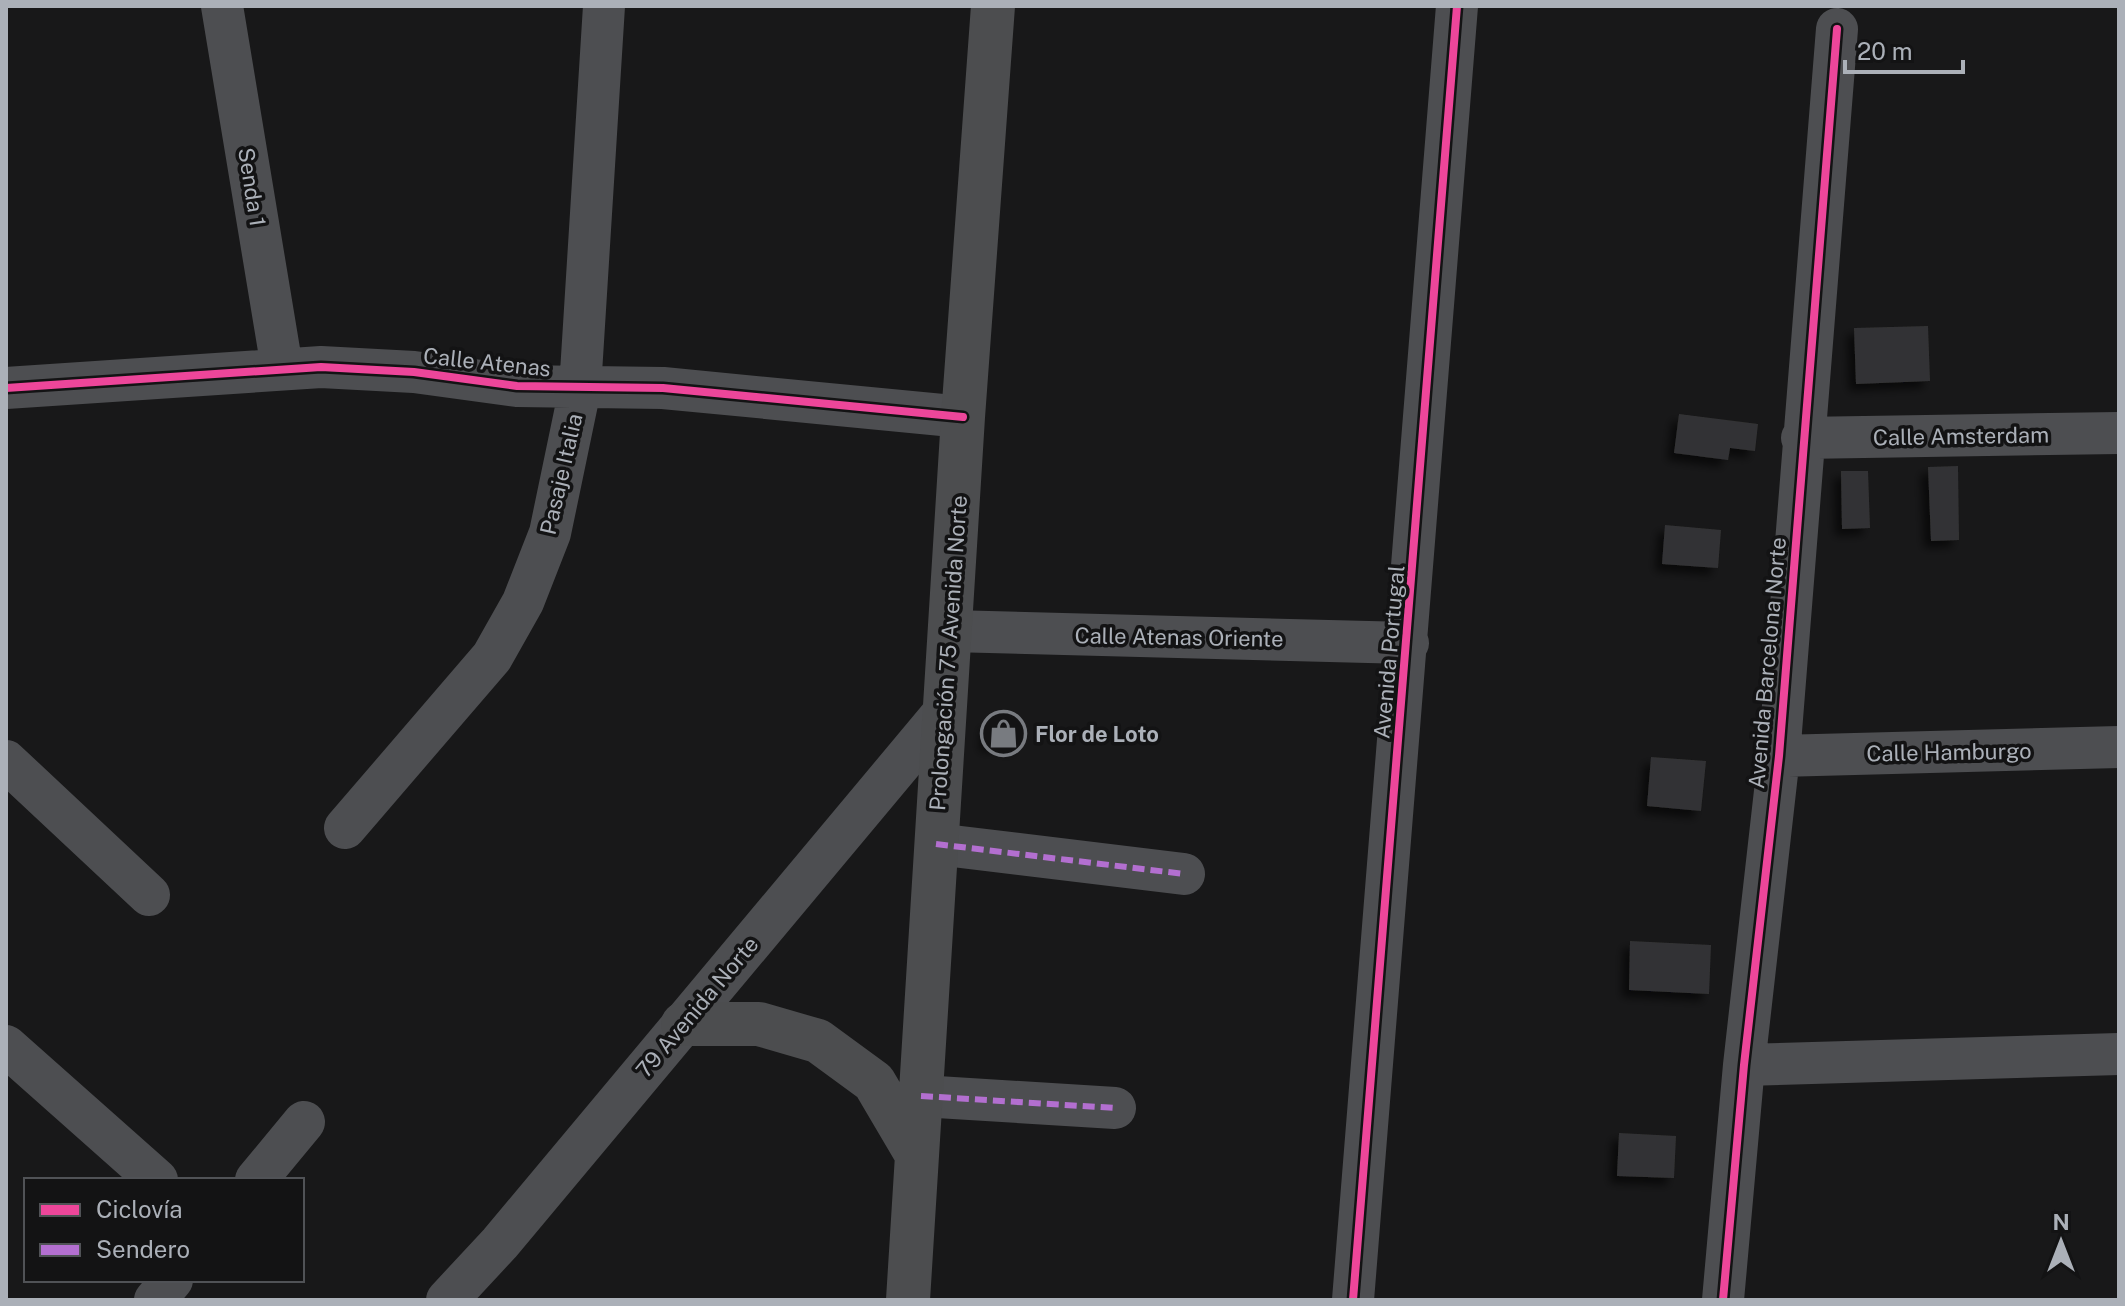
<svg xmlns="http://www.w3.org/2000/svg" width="2125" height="1306" viewBox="0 0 2125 1306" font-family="'Public Sans',sans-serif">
	<defs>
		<filter id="shadow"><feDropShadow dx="-7" dy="7" stdDeviation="4" flood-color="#0009"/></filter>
	</defs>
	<rect width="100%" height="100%" fill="#181819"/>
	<path fill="#333334" filter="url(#shadow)" d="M1928,326L1930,381L1856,384L1854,328Z
		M1679,414L1758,424L1755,451L1730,448L1728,460L1674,453Z
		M1958,466L1959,540L1931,541L1928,467Z
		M1841,471H1868L1870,528L1842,529Z
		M1665,525L1721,530L1718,568L1662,564Z
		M988,721L1022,723L1020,747L986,744Z
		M1651,757L1706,761L1701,811L1647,806Z
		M1630,941L1711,945L1709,994L1629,990Z
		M1619,1133L1676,1136L1674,1178L1617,1176Z"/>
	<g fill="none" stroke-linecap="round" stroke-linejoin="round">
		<path stroke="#4d4e51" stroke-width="42" d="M222,6L282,368
			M6,388L321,367L414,372L517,386L663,388L963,417
			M1802,438L2119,433
			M950,631L1408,643
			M1779,756L2119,747
			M6,761L149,895
			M345,828L492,657L523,602L550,533L580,389L604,6
			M936,844L1184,874
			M6,1046L157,1180
			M1744,1065L2119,1054
			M921,1096L1115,1108
			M256,1180L304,1122
			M155,1300L172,1280
			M447,1300L500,1243L944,712
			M1353,1300L1457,6
			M1723,1300L1744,1065L1779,756L1837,29"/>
		<path stroke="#4c4d4f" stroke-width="44" d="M683,1024H759L818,1041L874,1082L917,1155
			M908,1300L963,417L993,6"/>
		<path stroke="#b36fd0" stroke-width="6" stroke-dasharray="12 6" stroke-linecap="butt" d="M936,844L1184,874
			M921,1096L1115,1108"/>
		<defs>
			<path id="cycleway" d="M6,388L321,367L414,372L517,386L663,388L963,417
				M1353,1300L1457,6
				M1723,1300L1744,1065L1779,756L1837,29"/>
		</defs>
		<use href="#cycleway" stroke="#131314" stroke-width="13"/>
		<use href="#cycleway" stroke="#ed469a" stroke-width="8"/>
	</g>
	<defs>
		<symbol id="shop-ring" viewBox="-11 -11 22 22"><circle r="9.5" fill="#131314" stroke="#787b80" stroke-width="1.5"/><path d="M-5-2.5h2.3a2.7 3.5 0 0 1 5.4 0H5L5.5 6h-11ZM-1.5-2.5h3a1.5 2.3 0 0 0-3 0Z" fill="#787b80"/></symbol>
	</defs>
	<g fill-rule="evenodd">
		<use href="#shop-ring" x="978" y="708" width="51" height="51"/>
	</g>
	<g text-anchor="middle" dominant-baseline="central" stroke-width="7" stroke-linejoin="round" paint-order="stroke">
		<g font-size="22" fill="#abb0b8" stroke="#131314">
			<text transform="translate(252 187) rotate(81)">Senda 1</text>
			<text transform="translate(487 362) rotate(6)">Calle Atenas</text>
			<text transform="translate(1961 436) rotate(-1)">Calle Amsterdam</text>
			<text transform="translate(561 474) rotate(-77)">Pasaje Italia</text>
			<text transform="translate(1179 637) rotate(1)">Calle Atenas Oriente</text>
			<text transform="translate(1389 652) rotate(-85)">Avenida Portugal</text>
			<text transform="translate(948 653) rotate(-86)">Prolongación 75 Avenida Norte</text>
			<text transform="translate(1767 663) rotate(-85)">Avenida Barcelona Norte</text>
			<text transform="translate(1949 752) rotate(-1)">Calle Hamburgo</text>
			<text transform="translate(697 1007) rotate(-50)">79 Avenida Norte</text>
		</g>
		<g font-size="22" font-weight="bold" fill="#abb0b8" stroke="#131314" text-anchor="start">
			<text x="1035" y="734">Flor de Loto</text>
		</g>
	</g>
	<rect width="2125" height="1306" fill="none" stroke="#abb0b8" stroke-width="16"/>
	<rect x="24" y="1178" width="280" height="104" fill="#131314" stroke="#505256" stroke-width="2"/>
	<rect x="40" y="1204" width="40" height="12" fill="#ed469a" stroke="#505256" stroke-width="2"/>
	<text x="96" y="1218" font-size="24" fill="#abb0b8">Ciclovía</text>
	<rect x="40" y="1244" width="40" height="12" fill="#b36fd0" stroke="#505256" stroke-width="2"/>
	<text x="96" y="1258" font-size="24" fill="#abb0b8">Sendero</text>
	<g transform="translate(2061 1242)" stroke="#131314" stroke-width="6" paint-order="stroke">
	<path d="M0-6L14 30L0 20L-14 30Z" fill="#abb0b8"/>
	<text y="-12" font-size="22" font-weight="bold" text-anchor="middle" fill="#abb0b8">N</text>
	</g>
	<path d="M1845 60v12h118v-12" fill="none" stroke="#abb0b8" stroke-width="4"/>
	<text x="1857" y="60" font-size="24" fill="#abb0b8" stroke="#131314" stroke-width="6" paint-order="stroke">20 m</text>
</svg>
